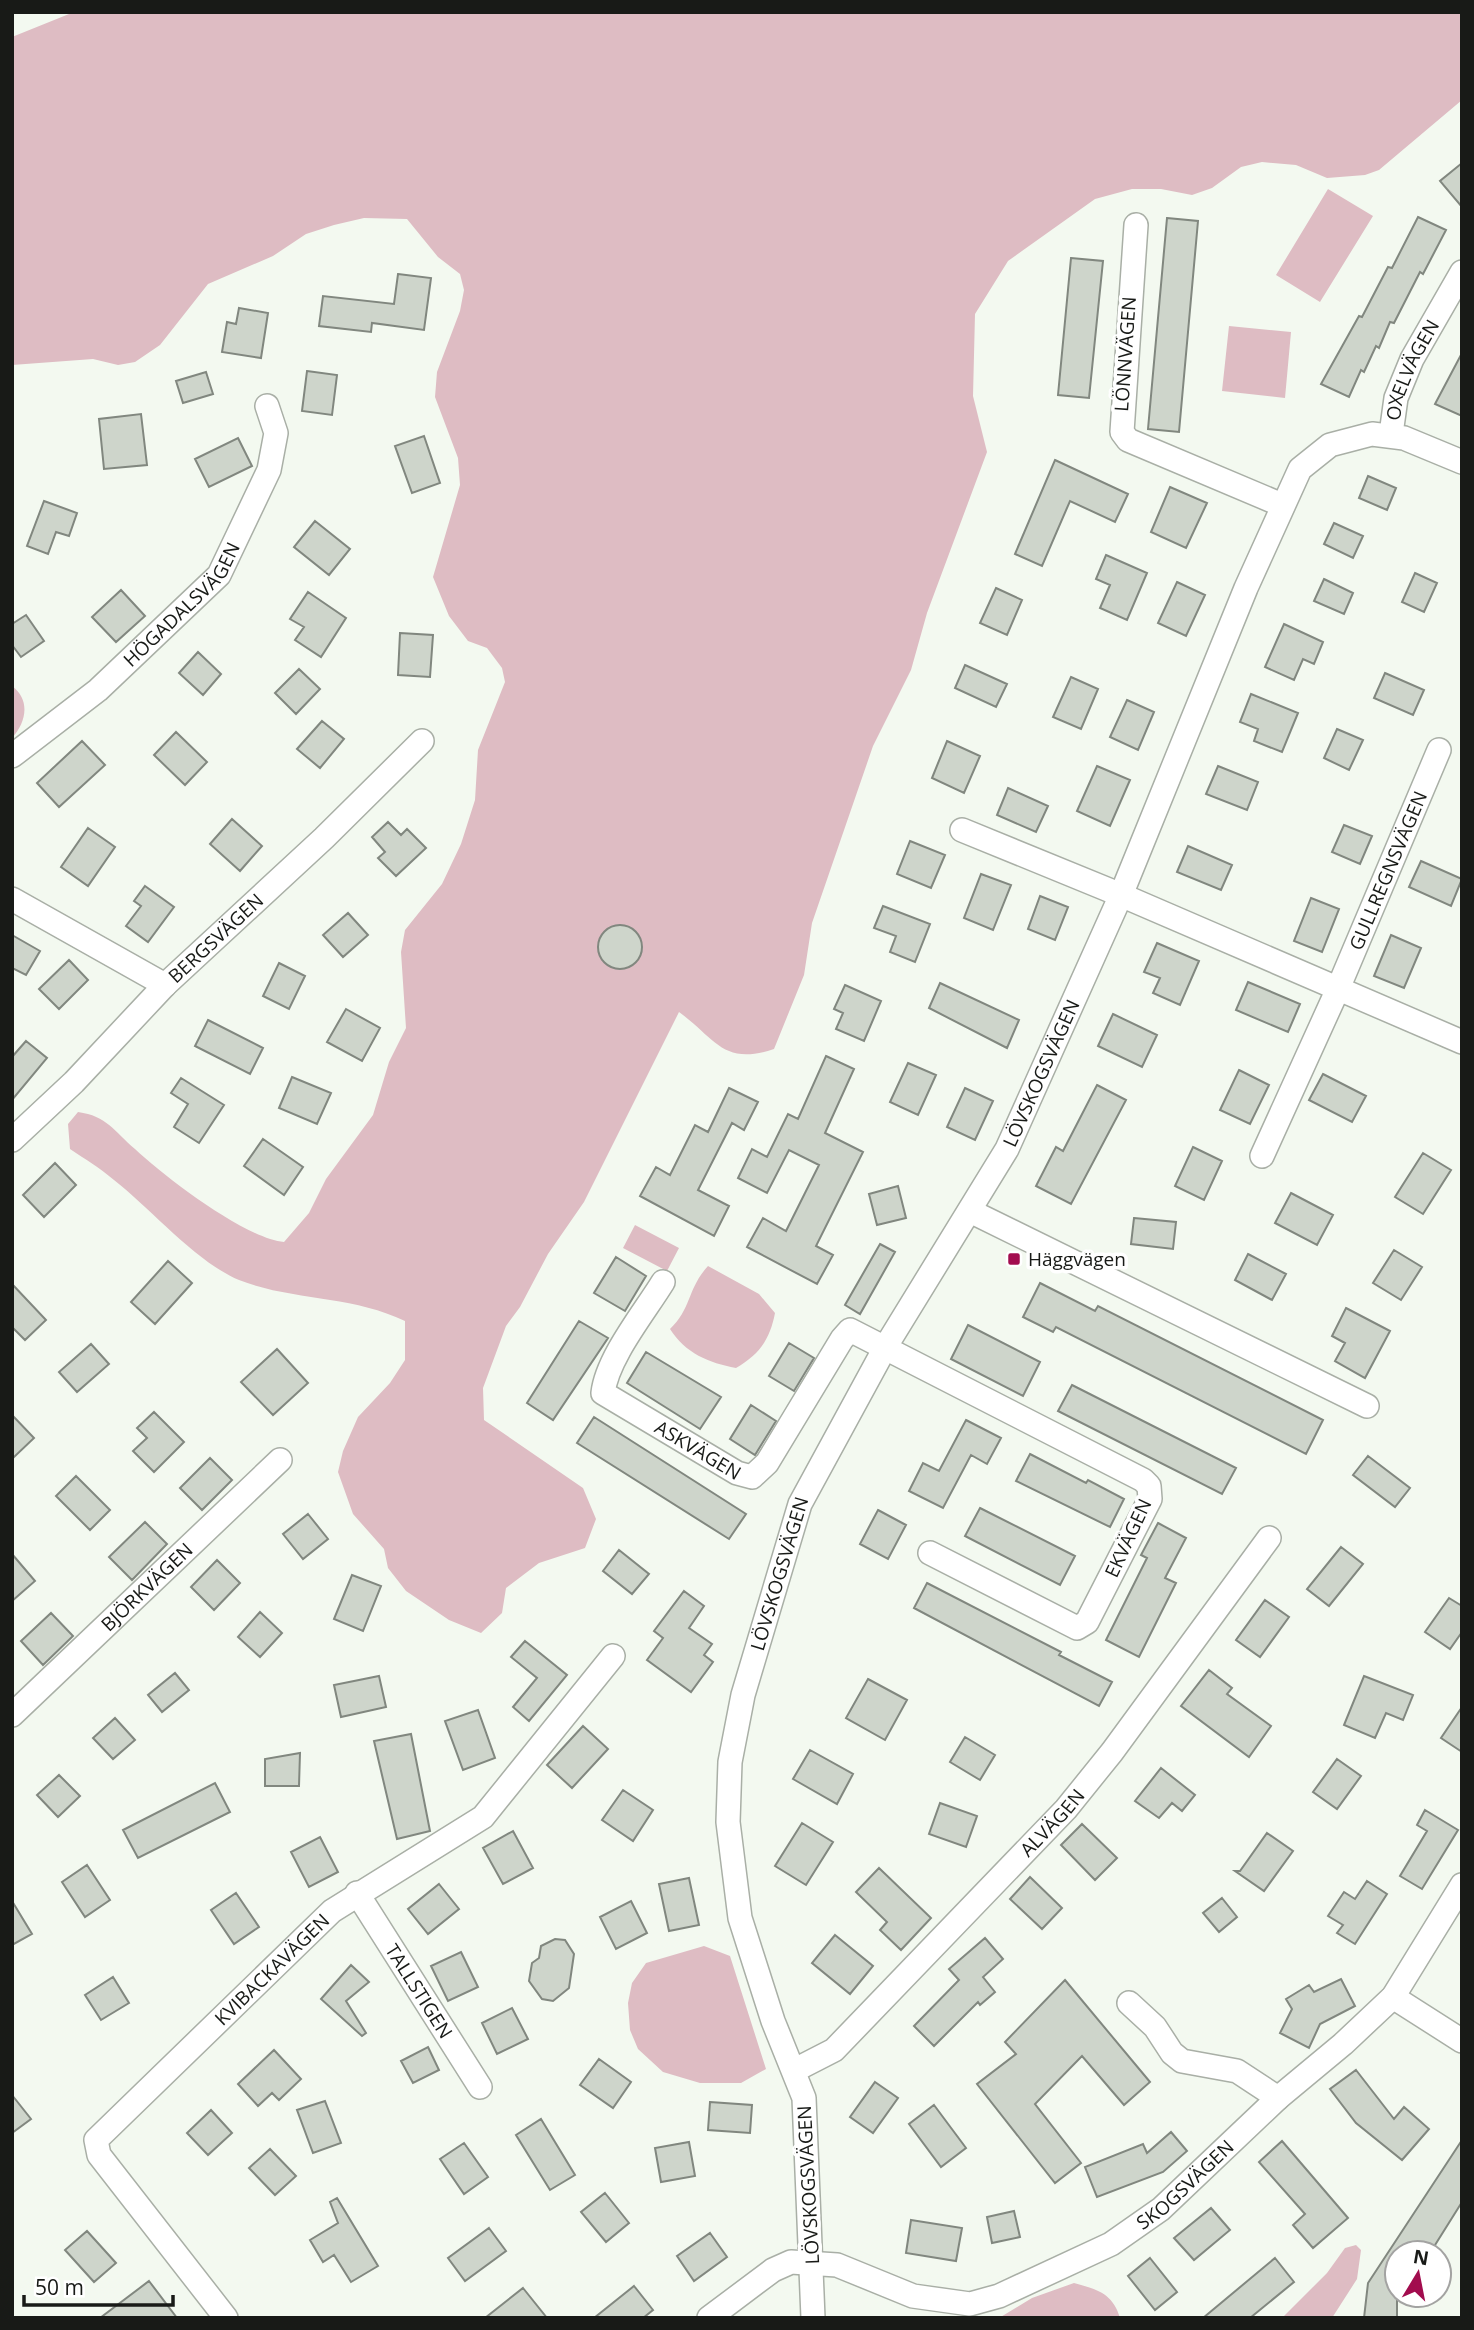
<svg xmlns="http://www.w3.org/2000/svg" width="1474" height="2330" viewBox="0 0 1474 2330" font-family="'Open Sans',sans-serif">
	<rect width="100%" height="100%" fill="#f3f9f0"/>
	<path fill="#debcc3" d="M74,12H1462V100L1379,170L1365,175L1327,178L1296,165L1262,162L1241,167L1212,188L1192,195L1161,189H1132L1095,199L1008,261L975,314L973,396L987,452L927,613L911,670L873,746L812,923L804,975L774,1049C723,1066 716,1039 679,1012L584,1202L548,1254L520,1307L506,1326L483,1388L484,1420L583,1488L596,1519L585,1548L539,1563L506,1588L502,1613L481,1633L449,1620L406,1591L388,1568L384,1549L353,1514L338,1472L343,1451L358,1417L390,1383L405,1360V1321C352,1295 293,1301 239,1280C196,1262 151,1209 114,1180C100,1168 85,1159 70,1149L68,1124L78,1112C107,1116 114,1131 135,1149C165,1177 246,1239 284,1242L309,1213L326,1179L373,1115L389,1062L406,1028L401,952L405,930L442,884L461,844L475,800L478,750L505,682L502,668L487,648L468,641L449,616L433,577L460,485L458,458L435,397L437,372L460,311L464,290L460,274L438,257L407,219L364,218L334,225L306,234L273,256L208,284L160,345L135,362L118,365L93,359L12,365V37Z
		M1328,189L1373,216L1320,302L1276,275Z
		M1229,326L1291,332L1285,398L1222,391Z
		M12,686C31,700 26,723 12,738Z
		M635,1225L679,1248L667,1271L623,1248Z
		M708,1266L759,1294L775,1313C770,1339 760,1354 736,1368C709,1363 685,1353 670,1329C692,1308 687,1289 708,1266Z
		M704,1946L730,1956L766,2069L741,2083H700L663,2072L638,2049L630,2030L628,2003L632,1983L646,1963Z
		M1356,2245L1361,2250L1357,2279L1332,2318H1282L1327,2273L1345,2248Z
		M1074,2283C1096,2289 1113,2293 1120,2318H999L1032,2298Z"/>
	<path fill="#ced5cb" stroke="#81877f" stroke-width="2" d="M1462,163V207L1440,181Z
		M1418,217L1446,230L1423,274L1420,272L1394,323L1390,322L1379,348L1376,346L1364,372L1361,370L1349,397L1321,384L1359,316L1362,317L1388,267L1392,268Z
		M1167,218L1198,221L1179,432L1148,429Z
		M1071,258L1103,261L1089,398L1058,395Z
		M398,274L431,278L424,330L372,323L371,332L319,326L323,296L394,304Z
		M239,308L268,313L261,358L222,352L227,322L236,324Z
		M1462,353V416L1435,404Z
		M307,371L337,375L332,415L302,411Z
		M206,372L213,394L183,403L176,381Z
		M141,414L147,465L104,469L99,419Z
		M424,436L440,483L412,493L395,446Z
		M238,438L252,466L209,487L195,459Z
		M1055,460L1128,494L1115,522L1070,501L1042,566L1015,554Z
		M1368,476L1396,488L1387,510L1359,498Z
		M1170,487L1207,503L1186,548L1151,532Z
		M44,501L77,513L69,536L56,532L48,554L27,546Z
		M315,521L350,549L329,575L294,547Z
		M1334,523L1363,536L1353,558L1324,544Z
		M1106,555L1147,573L1127,620L1100,608L1110,585L1096,579Z
		M1415,573L1437,583L1424,612L1402,602Z
		M1324,579L1353,593L1344,614L1314,601Z
		M1177,582L1205,595L1186,636L1158,623Z
		M996,588L1022,600L1007,635L980,623Z
		M121,590L145,616L116,642L92,617Z
		M308,592L346,618L321,657L295,640L304,627L290,619Z
		M26,615L44,641L21,657L12,645V624Z
		M1284,624L1323,642L1314,664L1303,659L1294,680L1265,667Z
		M400,633L433,635L430,677L398,675Z
		M198,652L221,674L203,695L179,673Z
		M965,665L1007,684L996,707L955,688Z
		M299,669L320,689L296,714L275,693Z
		M1385,673L1424,690L1413,715L1374,698Z
		M1071,677L1098,689L1081,729L1053,717Z
		M1251,694L1298,713L1282,752L1254,741L1258,729L1240,722Z
		M1127,700L1154,712L1138,750L1110,737Z
		M322,721L344,739L320,768L297,749Z
		M1337,729L1363,740L1349,770L1324,758Z
		M176,732L207,762L185,785L154,755Z
		M82,741L105,765L59,807L37,783Z
		M947,741L980,756L964,793L932,778Z
		M1097,766L1130,780L1110,826L1077,811Z
		M1218,766L1258,782L1247,810L1206,794Z
		M1008,788L1048,806L1036,832L997,815Z
		M232,819L262,846L240,871L210,844Z
		M388,822L401,835L407,829L426,848L396,876L378,858L385,852L372,837Z
		M1344,825L1372,836L1360,864L1332,852Z
		M88,828L115,847L88,886L61,867Z
		M910,841L945,855L931,888L897,874Z
		M1188,846L1232,865L1221,890L1177,872Z
		M1421,861L1462,879L1451,906L1409,887Z
		M981,874L1011,885L993,930L964,918Z
		M145,886L174,907L148,942L126,926L141,906L134,901Z
		M1040,896L1068,907L1055,940L1028,929Z
		M1311,898L1339,909L1322,952L1294,941Z
		M883,906L930,924L915,962L890,952L896,936L874,928Z
		M348,913L368,935L343,957L323,935Z
		M598 947a22 22 0 1 1 44 0a22 22 0 1 1-44 0Z
		M12,935L40,951L26,975L12,968Z
		M1391,935L1421,948L1404,988L1374,976Z
		M1157,943L1199,961L1180,1005L1153,993L1160,978L1144,972Z
		M69,960L88,980L59,1009L39,989Z
		M279,963L305,976L289,1009L263,996Z
		M1248,982L1300,1004L1288,1032L1236,1010Z
		M940,983L1019,1020L1007,1048L929,1008Z
		M845,985L881,1001L864,1041L836,1029L843,1013L834,1009Z
		M346,1009L380,1028L362,1061L327,1042Z
		M1113,1014L1157,1035L1142,1067L1098,1046Z
		M208,1020L263,1048L250,1074L195,1046Z
		M26,1041L47,1058L12,1100V1057Z
		M826,1056L854,1069L825,1133L863,1152L816,1246L833,1255L817,1284L747,1247L763,1218L786,1231L819,1165L789,1150L767,1193L738,1178L752,1149L767,1157L788,1114L798,1119Z
		M908,1063L936,1075L918,1115L890,1102Z
		M1239,1070L1269,1085L1250,1124L1220,1110Z
		M1323,1074L1366,1096L1352,1122L1309,1100Z
		M292,1077L331,1093L317,1124L279,1108Z
		M181,1078L224,1105L199,1143L174,1127L188,1104L171,1093Z
		M1097,1085L1126,1100L1071,1204L1036,1186L1056,1147L1063,1151Z
		M729,1088L758,1102L744,1130L732,1123L698,1190L729,1206L714,1236L640,1196L656,1167L670,1175L695,1125L708,1132Z
		M965,1088L993,1101L975,1140L947,1127Z
		M263,1139L303,1167L284,1195L244,1166Z
		M1193,1147L1222,1161L1204,1200L1175,1186Z
		M1423,1153L1451,1170L1423,1214L1395,1197Z
		M55,1163L76,1185L44,1217L23,1195Z
		M898,1186L906,1218L877,1225L869,1194Z
		M1291,1193L1333,1215L1317,1245L1275,1223Z
		M1134,1218L1176,1222L1173,1249L1131,1244Z
		M880,1244L895,1252L860,1314L845,1305Z
		M1394,1250L1422,1267L1401,1300L1373,1283Z
		M1248,1254L1286,1274L1272,1300L1235,1280Z
		M616,1257L646,1276L625,1311L594,1293Z
		M168,1261L192,1283L155,1324L131,1302Z
		M1040,1283L1095,1311L1098,1306L1323,1420L1306,1454L1056,1327L1053,1332L1023,1317Z
		M12,1284L46,1320L25,1340L12,1327Z
		M1346,1308L1390,1331L1365,1378L1335,1361L1345,1343L1332,1336Z
		M579,1321L608,1338L553,1420L527,1403Z
		M968,1325L1040,1362L1023,1396L951,1359Z
		M789,1343L814,1358L794,1391L769,1376Z
		M91,1344L109,1364L77,1392L59,1372Z
		M277,1349L308,1383L273,1415L241,1382Z
		M646,1352L721,1397L700,1429L627,1383Z
		M1072,1385L1236,1468L1222,1494L1058,1411Z
		M751,1405L776,1421L755,1455L730,1439Z
		M154,1412L184,1442L154,1472L133,1451L147,1438L137,1428Z
		M12,1415L34,1438L12,1459Z
		M594,1417L746,1514L729,1539L577,1443Z
		M966,1420L1001,1438L987,1464L971,1455L943,1508L909,1491L923,1463L939,1471Z
		M1030,1454L1086,1483L1088,1480L1124,1499L1110,1527L1016,1481Z
		M1368,1456L1410,1488L1395,1507L1353,1475Z
		M210,1458L232,1480L202,1510L180,1488Z
		M76,1476L110,1510L90,1530L56,1496Z
		M980,1508L1075,1556L1060,1585L965,1536Z
		M878,1510L906,1525L888,1559L860,1544Z
		M308,1514L328,1539L303,1559L283,1534Z
		M145,1522L167,1544L132,1580L109,1557Z
		M1158,1523L1186,1538L1165,1578L1176,1583L1139,1657L1106,1640L1147,1558L1141,1555Z
		M1341,1547L1363,1564L1329,1606L1307,1589Z
		M619,1550L649,1574L632,1594L603,1571Z
		M12,1554L35,1581L12,1601Z
		M217,1560L240,1583L214,1610L191,1587Z
		M352,1575L381,1586L363,1631L334,1619Z
		M927,1583L1061,1652L1059,1655L1112,1682L1099,1706L914,1608Z
		M684,1591L704,1606L689,1628L712,1644L704,1655L713,1662L691,1692L647,1660L663,1638L654,1631Z
		M1449,1598L1462,1606V1632L1450,1649L1425,1632Z
		M1265,1600L1289,1617L1260,1657L1236,1640Z
		M260,1612L282,1633L260,1657L238,1637Z
		M51,1613L73,1636L43,1665L21,1641Z
		M525,1641L567,1675L529,1721L513,1707L537,1678L511,1657Z
		M1209,1670L1232,1688L1227,1694L1271,1726L1249,1757L1181,1706Z
		M175,1673L189,1690L162,1712L148,1695Z
		M379,1676L386,1707L341,1717L334,1685Z
		M1364,1676L1413,1695L1403,1720L1386,1713L1375,1738L1344,1725Z
		M868,1679L907,1700L885,1740L846,1718Z
		M1462,1707V1752L1441,1738Z
		M478,1710L495,1758L463,1770L445,1721Z
		M115,1718L135,1740L113,1759L93,1738Z
		M583,1726L608,1749L572,1788L547,1765Z
		M411,1734L430,1831L397,1839L374,1741Z
		M965,1737L995,1755L980,1780L950,1762Z
		M810,1750L853,1774L837,1804L793,1779Z
		M300,1753L299,1786H265V1759Z
		M1337,1759L1361,1776L1337,1809L1313,1792Z
		M1161,1768L1195,1795L1182,1811L1172,1803L1159,1818L1135,1801Z
		M59,1775L80,1796L58,1817L37,1795Z
		M215,1783L230,1812L138,1858L123,1830Z
		M623,1790L653,1810L633,1841L602,1820Z
		M940,1803L977,1816L966,1847L929,1834Z
		M1425,1810L1458,1830L1422,1889L1400,1876L1427,1831L1417,1825Z
		M802,1823L833,1842L806,1885L775,1866Z
		M1082,1824L1117,1858L1095,1880L1061,1845Z
		M513,1831L533,1868L503,1884L483,1848Z
		M1267,1833L1293,1851L1264,1891L1235,1871H1240Z
		M320,1837L338,1872L309,1887L291,1852Z
		M87,1865L110,1900L85,1917L62,1882Z
		M879,1868L931,1918L901,1950L880,1930L887,1922L856,1892Z
		M1030,1877L1062,1908L1042,1929L1010,1899Z
		M689,1878L699,1925L669,1931L659,1884Z
		M1367,1881L1387,1894L1355,1944L1337,1933L1343,1925L1328,1916L1344,1892L1355,1899Z
		M439,1884L459,1909L428,1934L408,1909Z
		M236,1893L259,1927L234,1944L211,1910Z
		M1222,1898L1237,1917L1219,1932L1203,1913Z
		M12,1901L32,1934L12,1945Z
		M631,1901L647,1933L616,1949L600,1917Z
		M835,1935L873,1966L850,1994L812,1963Z
		M985,1938L1003,1959L983,1977L995,1992L980,2005L978,2002L934,2046L914,2026L959,1980L949,1969Z
		M555,1939L565,1940L574,1954L569,1988L553,2001L542,1999L529,1981L532,1963L539,1958L541,1946Z
		M461,1952L478,1987L448,2001L431,1966Z
		M351,1965L369,1982L346,2001L366,2033L362,2036L321,1999Z
		M113,1977L129,2003L101,2020L85,1995Z
		M1341,1979L1355,2006L1320,2024L1309,2048L1280,2033L1292,2009L1286,1999L1309,1985L1314,1992Z
		M1065,1980L1150,2082L1124,2105L1082,2056L1035,2104L1081,2163L1055,2183L977,2084L1016,2054L1005,2042Z
		M512,2008L528,2039L497,2054L482,2023Z
		M428,2047L439,2070L413,2083L401,2061Z
		M274,2050L301,2079L279,2100L272,2093L258,2106L238,2084Z
		M599,2059L631,2082L613,2108L580,2085Z
		M1356,2070L1394,2119L1404,2107L1429,2129L1402,2160L1356,2123L1330,2089Z
		M875,2082L898,2098L873,2133L850,2117Z
		M12,2095L31,2119L12,2133Z
		M325,2101L341,2143L313,2153L297,2110Z
		M710,2102L752,2105L750,2133L708,2130Z
		M934,2105L966,2148L941,2167L909,2124Z
		M211,2110L232,2133L208,2155L187,2133Z
		M541,2119L575,2175L550,2190L516,2135Z
		M1171,2132L1187,2151L1163,2172L1097,2197L1085,2167L1143,2144L1147,2153Z
		M1462,2140V2202L1430,2253H1397V2318H1364L1368,2283Z
		M1282,2141L1348,2218L1313,2248L1293,2225L1305,2214L1259,2162Z
		M689,2142L695,2176L661,2182L655,2148Z
		M464,2143L488,2177L464,2194L440,2159Z
		M270,2149L296,2176L275,2195L249,2168Z
		M605,2193L629,2223L606,2242L581,2212Z
		M337,2198L378,2266L351,2282L334,2255L323,2262L310,2240L338,2223L330,2202Z
		M1211,2208L1230,2230L1194,2260L1174,2238Z
		M1014,2211L1020,2237L992,2243L987,2217Z
		M911,2220L962,2228L956,2261L906,2253Z
		M489,2228L506,2251L465,2281L448,2258Z
		M87,2231L116,2263L94,2282L65,2250Z
		M710,2233L727,2257L694,2281L677,2256Z
		M1150,2258L1177,2292L1155,2310L1128,2276Z
		M1275,2258L1294,2282L1250,2318H1203Z
		M149,2281L177,2318H100Z
		M634,2286L653,2310L643,2318H594Z
		M523,2288L547,2318H485Z"/>
	<g fill="none" stroke-linecap="round" stroke-linejoin="round">
		<defs>
			<g id="minor">
				<path d="M1136,225L1122,432L1128,440L1282,505"/>
				<path id="s1" d="M1391,434L1396,398L1412,359L1462,272"/>
				<path id="s2" d="M12,756L98,690L219,575L269,470L276,433L267,406"/>
				<path d="M962,830L1121,895L1462,1042"/>
				<path d="M12,899L165,985"/>
				<path id="s3" d="M12,1140L74,1082L165,985L324,838L422,741"/>
				<path id="s4" d="M1262,1156L1337,991L1439,750"/>
				<path d="M970,1211L1367,1406"/>
				<path id="s5" d="M663,1282C644,1313 607,1358 603,1393L737,1473L752,1477L767,1463L842,1339L850,1330L1143,1480L1149,1486L1150,1499L1087,1622L1077,1628L930,1553"/>
				<path id="s6" d="M12,1715L280,1460"/>
				<path id="s7" d="M357,1893L480,2087"/>
				<path d="M1393,1997L1462,2041"/>
				<path d="M1129,2003L1155,2027L1172,2053L1182,2061L1237,2071L1278,2098"/>
				<path id="s8" d="M795,2070L834,2050L1066,1809L1112,1752L1269,1538"/>
				<path id="s9" d="M226,2318L99,2155L96,2140L332,1911L483,1817L613,1656"/>
				<path id="s10" d="M709,2318L773,2270L791,2262L837,2265L913,2296L970,2304L999,2296L1111,2244L1161,2209L1278,2098L1343,2044L1393,1997L1462,1885"/>
				<path id="s11" d="M813,2318L804,2098L773,2021L740,1918L728,1822L730,1762L743,1695L800,1504L886,1346L1007,1149L1121,895L1246,588L1300,469L1330,445L1372,434L1404,438L1462,462"/>
			</g>
		</defs>
		<use href="#minor" stroke="#a9afa6" stroke-width="26"/>
		<use href="#minor" stroke="#fff" stroke-width="23"/>
	</g>
	<rect fill="#a20c4e" stroke="#fff" stroke-width="2.5" x="1007" y="1252" width="14" height="14" rx="3.5"/>
	<g text-anchor="middle" dominant-baseline="central" stroke-width="7" stroke-linejoin="round" paint-order="stroke">
		<g font-size="19" fill="#181a17" stroke="#fff">
			<text transform="translate(1125 354) rotate(-86)">LÖNNVÄGEN</text>
			<text stroke="none"><textPath href="#s1" startOffset="68">OXELVÄGEN</textPath></text>
			<text stroke="none"><textPath href="#s2" startOffset="229">HÖGADALSVÄGEN</textPath></text>
			<text stroke="none"><textPath href="#s4" startOffset="312">GULLREGNSVÄGEN</textPath></text>
			<text stroke="none"><textPath href="#s3" startOffset="287">BERGSVÄGEN</textPath></text>
			<text stroke="none"><textPath href="#s11" startOffset="1330">LÖVSKOGSVÄGEN</textPath></text>
			<text stroke="none"><textPath href="#s5" startOffset="238">ASKVÄGEN</textPath></text>
			<text transform="translate(1128 1538) rotate(-65)">EKVÄGEN</text>
			<text stroke="none"><textPath href="#s11" startOffset="763">LÖVSKOGSVÄGEN</textPath></text>
			<text stroke="none"><textPath href="#s6" startOffset="186">BJÖRKVÄGEN</textPath></text>
			<text stroke="none"><textPath href="#s8" startOffset="359">ALVÄGEN</textPath></text>
			<text stroke="none"><textPath href="#s9" startOffset="467">KVIBACKAVÄGEN</textPath></text>
			<text stroke="none"><textPath href="#s7" startOffset="116">TALLSTIGEN</textPath></text>
			<text transform="translate(808 2185) rotate(-93)">LÖVSKOGSVÄGEN</text>
			<text stroke="none"><textPath href="#s10" startOffset="534">SKOGSVÄGEN</textPath></text>
		</g>
		<g font-size="19" fill="#181a17" stroke="#fff" text-anchor="start">
			<text x="1028" y="1259">Häggvägen</text>
		</g>
	</g>
	<rect width="1474" height="2330" fill="none" stroke="#181a17" stroke-width="28"/>
	<g transform="translate(1418 2274) rotate(10)"><circle r="33" fill="#ffffff" stroke="#a3a3a2" stroke-width="2"/>
	<path d="M0-5L12 26L0 18L-12 26Z" fill="#a20c4e"/>
	<text y="-10" font-size="19" font-weight="bold" text-anchor="middle" fill="#181a17">N</text>
	</g>
	<path d="M24 2295v10h149v-10" fill="none" stroke="#181a17" stroke-width="3.5"/>
	<text x="35" y="2295" font-size="21" fill="#181a17" stroke="#ffffff" stroke-width="5" paint-order="stroke">50 m</text>
</svg>
